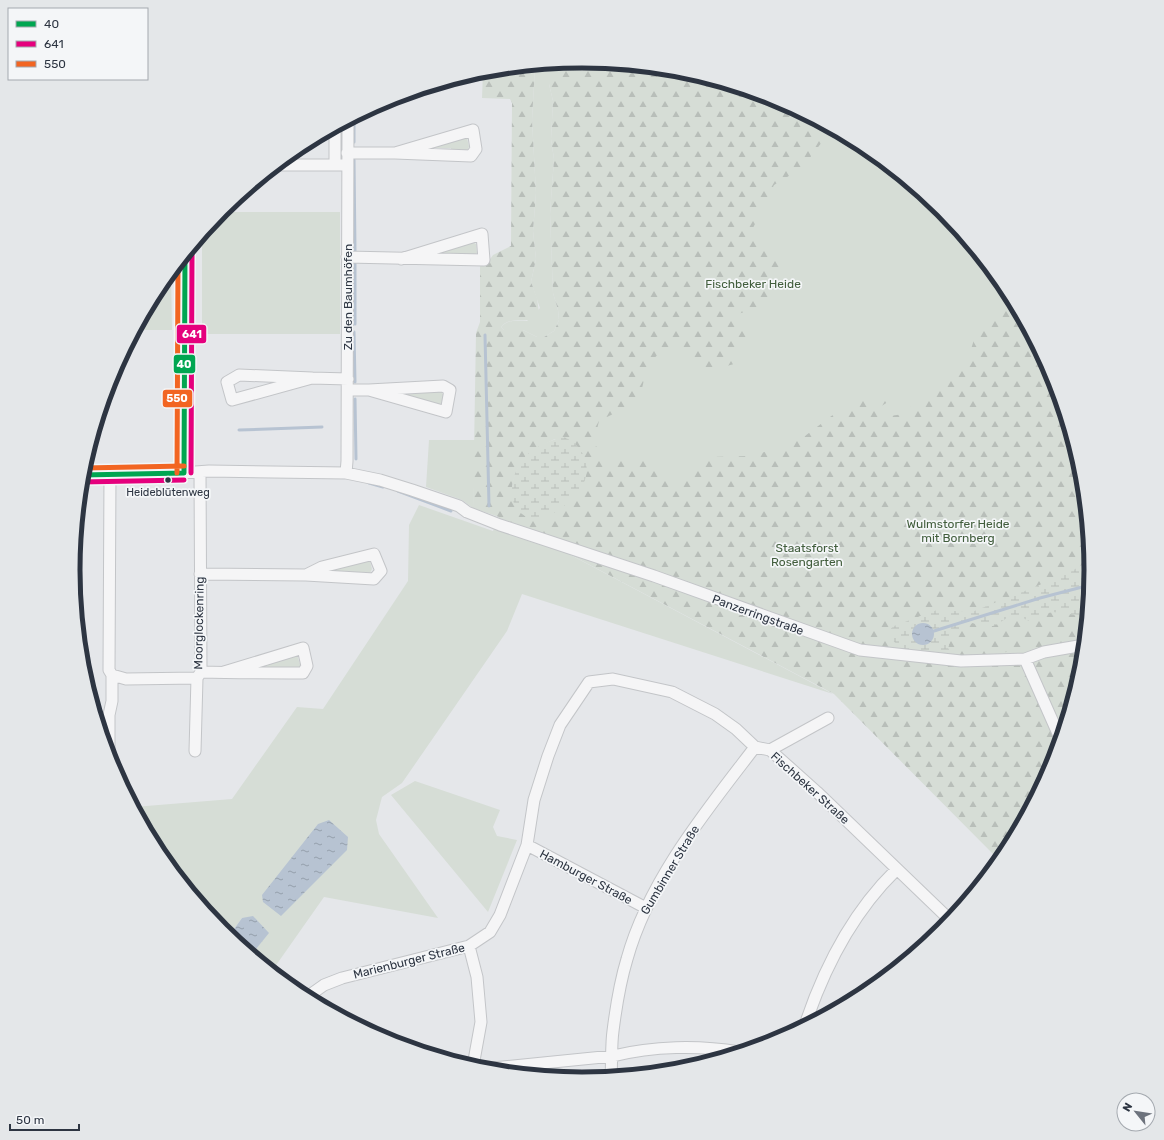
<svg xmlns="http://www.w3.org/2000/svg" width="1164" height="1140" viewBox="0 0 1164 1140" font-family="Rubik,sans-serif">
	<defs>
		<pattern id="forest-firs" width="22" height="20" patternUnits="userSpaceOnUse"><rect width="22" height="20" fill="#d6ddd6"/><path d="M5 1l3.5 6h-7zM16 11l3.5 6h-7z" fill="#b8beb9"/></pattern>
		<pattern id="wetland-marsh" width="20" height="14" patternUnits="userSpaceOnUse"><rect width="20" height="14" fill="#d6ddd6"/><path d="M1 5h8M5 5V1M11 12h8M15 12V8" fill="none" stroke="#b8beb9"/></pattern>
		<pattern id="water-ripples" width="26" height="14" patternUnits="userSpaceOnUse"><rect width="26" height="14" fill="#b7c3d2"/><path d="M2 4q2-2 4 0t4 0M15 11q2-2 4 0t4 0" fill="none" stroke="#959fac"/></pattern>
	</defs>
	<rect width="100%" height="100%" fill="#e5e7ea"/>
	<path fill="#d6ddd6" d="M582,61L682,71L777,100L865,147L942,210L1005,287L1052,375L1081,471L1091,570L1084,645L1044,652L961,661L503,519L833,694L522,594L507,631L402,783L382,797L376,820L379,834L438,918L324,897L272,971L252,954L268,933L242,918L229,936L222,930L159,853L134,807L232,799L297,707L323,709L408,581L409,525L419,505L493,531L499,517L580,407Z
		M549,64V84L553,101L551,139L554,159L550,214L553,293L558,310L559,320L554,331L544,337H537L523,330H504L501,327C507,319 518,321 527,321L540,308L531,282L536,259L533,231L536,193L532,120L535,66Z
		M463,137L467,138L469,147L467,151H451V148H427V151H420V147Z
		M221,212H340V334H202V234Z
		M472,242L476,244L477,253L473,257H459L458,253L435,254V257H428L427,253Z
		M171,272L172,330H136L159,287Z
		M425,390L441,391L444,396L440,405L394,395L424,393Z
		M429,440H476L473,508L462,500L426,487Z
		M367,560L370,561L372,569L369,575H353L352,572L322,570Z
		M297,655L301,667L299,670L251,666Z
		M415,781L500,810L493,827L497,836L517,840L488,912L391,795Z"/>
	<path fill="url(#forest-firs)" fill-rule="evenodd" d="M582,61L682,71L777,100L832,129L802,168L774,185L753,228L758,245L784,264L775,292L753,310L737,314L735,320L750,335L740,346L734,364L705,372L691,365L684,349H665L648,363L639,401L599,421L594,442L605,463L638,457L657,464L668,478L682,480L709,457L753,456L801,439L834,414L868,398H884L888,402L878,408V414L882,417L904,414L916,401L966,365L979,324L1000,308L1013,303L1052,375L1081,471L1090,560L1067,574L972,612L937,610L894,626L905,661L961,665L1043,656L1083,649L1081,670L1052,765L1005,853L999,860L834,694L499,517L473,508L476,333L480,322V266L486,265L493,255L511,246L512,103L510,99L482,98L483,71L535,66L532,120L536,193L533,231L536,259L531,282L537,298L539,313L535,319C524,322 509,317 501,327L504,330H523L537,337H544L554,331L559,320L558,310L553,293L550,214L554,159L551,139L553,101L549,84V64ZM555,439L572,441L583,454L574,498L552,515L544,519L512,488C517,458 530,452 555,439Z
		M1053,612L1086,616L1084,640L1028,650L962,656L953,655L948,648L951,637L972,623C977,623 983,627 987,627C1005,626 1006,607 1027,621L1032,620L1040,614Z"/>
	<path fill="url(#wetland-marsh)" d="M563,437C570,439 575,443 580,449C595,471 583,492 564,506C552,515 540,523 525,516C505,505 511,474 523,459C532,448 550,440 563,437Z
		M1090,560L1091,570L1086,616L1053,612L1040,614L1030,621C1025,620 1021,615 1016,615C1005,616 998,627 987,627C982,627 977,623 972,623L951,637L948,648L953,655L901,650L892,639L889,630L894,626L937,610L972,612L1067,574Z"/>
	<path fill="url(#water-ripples)" d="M912 634a11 11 0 1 1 22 0a11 11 0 1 1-22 0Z
		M329,820L348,837L347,850L281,916L263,902L262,895L318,824Z
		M253,916L269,933L252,954L229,936L242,918Z"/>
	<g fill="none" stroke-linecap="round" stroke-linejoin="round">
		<path stroke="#b7c3d2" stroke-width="3" d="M354,117V142
			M354,160L355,251
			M355,324V264
			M354,332L355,382
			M485,335L489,506
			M355,399L356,459
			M239,430L322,427
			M369,483L383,487
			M398,491L451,511
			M934,631L1040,598L1090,585"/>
		<defs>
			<path id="minor" d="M335,128V165
				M347,153H395L471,156L476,149L473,130L395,153
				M277,165H347
				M347,257L484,260L482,234L401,259
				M312,378L239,375L227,382L232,400L312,378L348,379
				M348,390H369L446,412L450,390L443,386L369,390
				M184,473L185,255
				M346,473L347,461L348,121
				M110,474L109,670L112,675L126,679L197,678L201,672L200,472
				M82,475L168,474L209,471L346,473L380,480L412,490L459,506L467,512L500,525L654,576L860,650L961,661L1025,659L1044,652L1084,645
				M200,574L306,575L374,579L381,571L374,554L322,567L306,575
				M1025,659L1060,738
				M201,672C235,673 269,673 303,673L307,666L303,648L224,672
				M770,750L828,718
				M195,751L197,678
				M109,757V715L112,701V675
				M527,845L646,908
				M469,946L477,977L481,1022L473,1066
				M307,997L324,985L342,978L469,946L490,932L500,915L527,845L534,800L548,756L560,725L589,682L613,679L672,692L715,714L736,729L755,747L770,750L817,792L950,920
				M805,1025C824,968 852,913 896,870
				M482,1069L613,1056C653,1046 699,1045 739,1052
				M611,1076C612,1061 611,1045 613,1031C616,1007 620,982 627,959C649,880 706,811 755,747"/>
		</defs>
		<use href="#minor" stroke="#c3c5c8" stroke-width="13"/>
		<use href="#minor" stroke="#f5f5f6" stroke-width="11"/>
		<defs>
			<path id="bus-1" d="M184,473L185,255
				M82,475L184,473"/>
			<path id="bus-2" d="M191,473L192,255
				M82,482L184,480"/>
			<path id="bus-3" d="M84,468L184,466
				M177,473L178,264"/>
		</defs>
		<use href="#bus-1" stroke="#f4f6f8" stroke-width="8"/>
		<use href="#bus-2" stroke="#f4f6f8" stroke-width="8"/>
		<use href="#bus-3" stroke="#f4f6f8" stroke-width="8"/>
		<use href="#bus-1" stroke="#00a651" stroke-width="5"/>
		<use href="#bus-2" stroke="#e5007d" stroke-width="5"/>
		<use href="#bus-3" stroke="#f26522" stroke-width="5"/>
	</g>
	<circle fill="#2d3542" stroke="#f4f6f8" stroke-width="1.5" cx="168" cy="480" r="3.5"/>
	<g text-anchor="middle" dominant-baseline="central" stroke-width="3.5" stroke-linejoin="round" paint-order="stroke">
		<g font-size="11" fill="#2d3542" stroke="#f4f6f8">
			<text x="168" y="492">Heideblütenweg</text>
		</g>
		<g font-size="12" fill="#415d3c" stroke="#f4f6f8">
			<text x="753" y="284">Fischbeker Heide</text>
			<text x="958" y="524">Wulmstorfer Heide<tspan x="958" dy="14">mit Bornberg</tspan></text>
			<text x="807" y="548">Staatsforst<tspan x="807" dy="14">Rosengarten</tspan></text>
		</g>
		<g font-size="12" fill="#2d3542" stroke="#f4f6f8">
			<text transform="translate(348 297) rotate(-90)">Zu den Baumhöfen</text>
			<text transform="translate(758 615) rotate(20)">Panzerringstraße</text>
			<text transform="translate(199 623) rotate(-89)">Moorglockenring</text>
			<text transform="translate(810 788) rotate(42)">Fischbeker Straße</text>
			<text transform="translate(670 870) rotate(-59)">Gumbinner Straße</text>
			<text transform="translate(586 877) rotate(28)">Hamburger Straße</text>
			<text transform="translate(409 961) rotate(-14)">Marienburger Straße</text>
		</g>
	</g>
	<path d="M0 0H1164V1140H0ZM80 570a502 502 0 1 1 1004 0a502 502 0 1 1-1004 0Z" fill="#e4e7e9" fill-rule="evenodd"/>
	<path fill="none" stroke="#2d3542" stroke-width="5" d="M80 570a502 502 0 1 1 1004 0a502 502 0 1 1-1004 0Z"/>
	<g stroke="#f4f6f8" stroke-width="1.5">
		<rect x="176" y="324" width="31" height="20" rx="4" fill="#e5007d"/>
		<rect x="173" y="354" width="23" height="20" rx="4" fill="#00a651"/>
		<rect x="162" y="389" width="31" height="19" rx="4" fill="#f26522"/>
	</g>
	<g font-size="11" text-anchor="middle" font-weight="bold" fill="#fff">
		<text x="192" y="338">641</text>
		<text x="184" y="368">40</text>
		<text x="177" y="402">550</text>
	</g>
	<rect x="8" y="8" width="140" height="72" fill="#f4f6f8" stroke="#a4a9af"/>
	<rect x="16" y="21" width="20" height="6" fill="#00a651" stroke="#a4a9af"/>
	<text x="44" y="28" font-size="12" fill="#2d3542">40</text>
	<rect x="16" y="41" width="20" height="6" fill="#e5007d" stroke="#a4a9af"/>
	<text x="44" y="48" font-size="12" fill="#2d3542">641</text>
	<rect x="16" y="61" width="20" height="6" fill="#f26522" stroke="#a4a9af"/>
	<text x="44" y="68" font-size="12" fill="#2d3542">550</text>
	<g transform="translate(1136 1112) rotate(300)"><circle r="19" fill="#f4f6f8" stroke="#a4a9af"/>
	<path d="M0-3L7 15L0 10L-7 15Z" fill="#6d737d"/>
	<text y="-6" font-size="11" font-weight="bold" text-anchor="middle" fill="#2d3542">N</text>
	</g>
	<path d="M10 1124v6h69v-6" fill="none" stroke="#2d3542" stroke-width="2"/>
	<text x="16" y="1124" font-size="12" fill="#2d3542" stroke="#f4f6f8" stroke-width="3" paint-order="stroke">50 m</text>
</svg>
